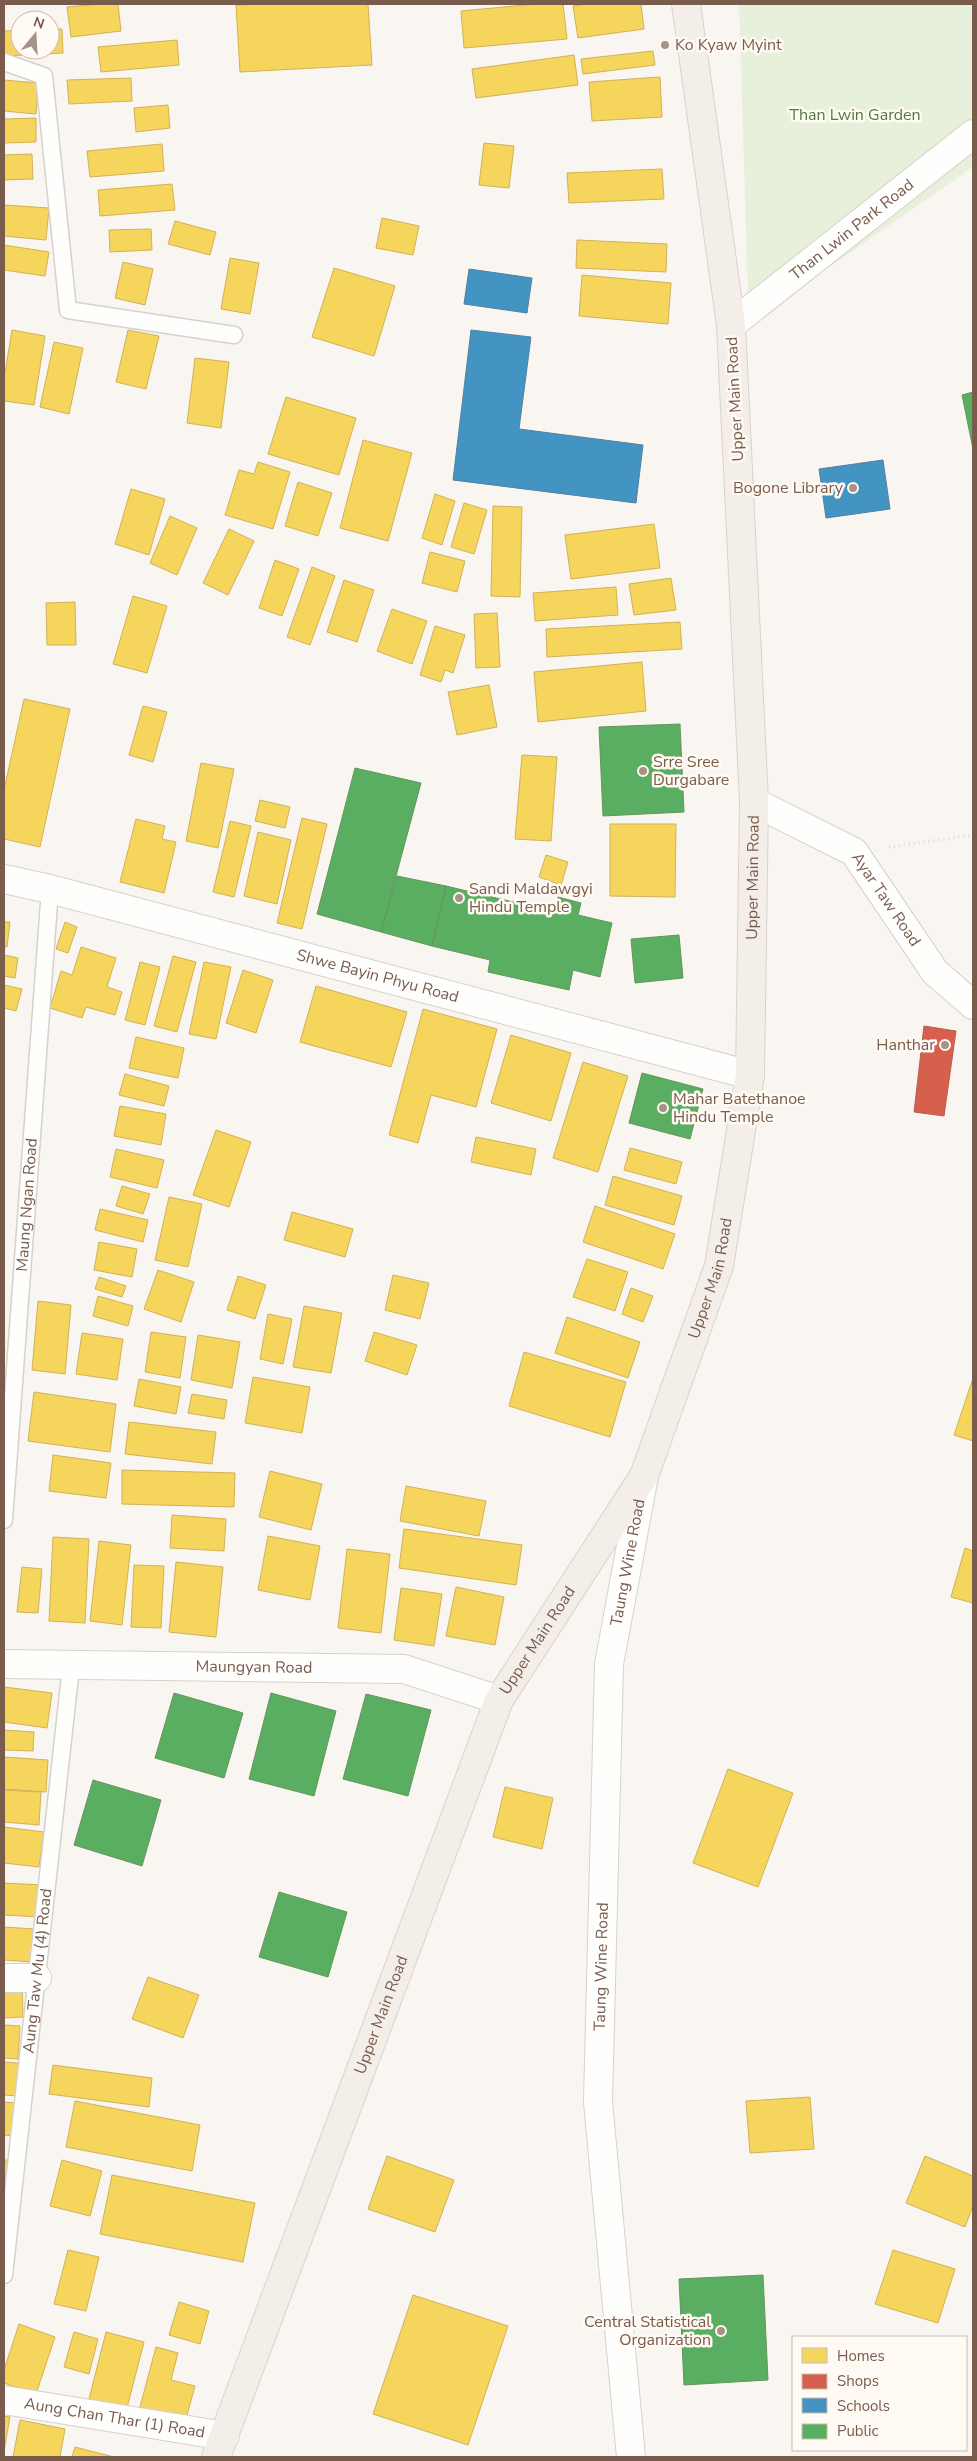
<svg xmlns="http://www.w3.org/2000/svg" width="977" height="2461" viewBox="0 0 977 2461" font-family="'Nunito Sans',sans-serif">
	<rect width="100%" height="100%" fill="#f9f5f0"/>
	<path fill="#e7f0db" d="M739,4H973V167L749,323Z"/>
	<path fill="#f6d55c" stroke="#d1b158" d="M99,4H118L121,31L71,37L67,7Z
		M261,4H368L372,65L240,72L236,5Z
		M536,4H563L567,39L464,48L461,11Z
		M589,4H641L644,29L578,38L573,6Z
		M50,29H62L63,53L4,56V31L20,30V50H50Z
		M177,40L179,65L101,72L98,47Z
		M653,51L655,65L583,74L581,59Z
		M574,55L578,85L476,98L472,69Z
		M660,77L662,117L592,121L589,82Z
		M131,78L132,101L69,104L67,80Z
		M4,80L38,83L36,114L4,111Z
		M168,105L170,128L136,132L134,108Z
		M36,118V142L4,143V119Z
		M484,143L514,146L509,188L479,185Z
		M162,144L164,171L90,177L87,151Z
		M32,154L33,179L4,180V155Z
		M662,169L664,199L569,203L567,173Z
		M172,184L175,210L100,216L98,190Z
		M4,205L49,208L46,240L4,236Z
		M382,218L419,226L413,255L376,248Z
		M175,221L216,232L210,255L168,244Z
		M151,229L152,250L110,252L109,230Z
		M577,240L667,244L666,272L576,268Z
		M4,245L49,252L45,276L4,270Z
		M230,258L259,263L250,314L221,309Z
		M123,262L153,269L145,305L115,298Z
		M334,268L395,286L374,356L312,337Z
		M582,275L671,283L668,324L579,316Z
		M12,330L45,336L34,405L4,401V379Z
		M128,330L159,336L146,389L116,382Z
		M54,342L83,348L69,414L40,407Z
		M195,358L229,362L221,428L187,423Z
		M286,397L356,418L339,475L268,454Z
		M363,440L412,453L388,541L340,528Z
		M258,462L290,472L273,529L225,515L239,470L254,474Z
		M298,482L332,493L318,536L285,526Z
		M131,489L165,499L149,555L115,544Z
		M435,494L455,501L442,545L422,538Z
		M464,503L487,510L474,554L451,547Z
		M493,506L522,507L520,597L491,596Z
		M170,516L197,528L177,575L150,563Z
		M654,524L660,568L571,579L565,535Z
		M229,529L254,541L228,595L203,583Z
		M430,552L465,561L457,592L422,583Z
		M275,560L299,569L282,616L259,608Z
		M312,567L335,576L310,645L287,637Z
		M671,578L676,610L634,615L629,584Z
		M344,580L374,590L357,642L327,632Z
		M616,587L618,615L535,621L533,593Z
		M133,596L167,606L147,673L113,664Z
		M75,602L76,645H47L46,603Z
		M392,609L427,621L412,664L377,651Z
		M497,613L500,667L476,668L474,614Z
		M680,622L682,649L547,657L546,629Z
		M435,626L465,635L453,673L445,670L441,682L420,675Z
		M642,662L646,711L538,722L534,672Z
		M489,685L497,727L457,735L448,692Z
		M24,699L70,709L40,847L4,839V790Z
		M143,706L167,712L153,762L129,755Z
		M522,755L557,757L551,841L515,839Z
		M201,763L234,769L218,848L186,841Z
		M260,800L290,807L285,828L255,821Z
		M302,818L327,824L302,929L277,923Z
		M136,819L165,826L162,839L176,842L164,893L120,882Z
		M230,821L251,826L234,897L213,892Z
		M610,824H676L675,897L610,896Z
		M258,832L291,840L277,904L244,896Z
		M546,855L568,862L561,885L539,877Z
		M4,922H10L7,947H4Z
		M65,922L77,927L68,953L56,949Z
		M81,947L116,958L107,987L122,992L115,1015L86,1007L82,1018L50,1008L61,971L72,975Z
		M4,955L18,958L15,978L4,976Z
		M173,956L196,962L177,1032L154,1026Z
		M140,962L160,967L145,1025L125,1020Z
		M204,962L231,967L216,1039L189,1034Z
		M243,970L273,980L256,1033L226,1023Z
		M4,985L22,989L16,1011L4,1008Z
		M316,986L407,1012L391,1067L300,1042Z
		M423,1009L497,1029L476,1107L431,1095L418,1143L389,1135Z
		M511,1035L571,1053L551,1121L491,1103Z
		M136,1037L184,1048L178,1078L129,1068Z
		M583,1062L628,1076L598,1172L553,1158Z
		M125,1074L169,1086L164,1106L119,1095Z
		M120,1106L166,1114L161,1145L114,1136Z
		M216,1130L251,1142L229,1207L193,1195Z
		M476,1137L536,1149L531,1175L471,1162Z
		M630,1148L682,1162L676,1184L624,1170Z
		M116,1149L164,1160L157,1188L110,1177Z
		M613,1176L682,1196L674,1225L605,1205Z
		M122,1186L150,1194L143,1214L116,1206Z
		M169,1197L202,1204L188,1267L155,1260Z
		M595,1206L675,1234L663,1269L583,1242Z
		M100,1209L148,1220L143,1242L95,1230Z
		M292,1212L353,1229L345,1257L284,1240Z
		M99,1242L137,1249L132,1277L94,1270Z
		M587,1259L628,1272L615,1311L573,1297Z
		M158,1270L194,1282L181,1322L144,1309Z
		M393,1275L429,1283L420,1319L385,1310Z
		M238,1276L266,1285L255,1319L227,1310Z
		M99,1277L126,1286L122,1297L95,1289Z
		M631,1288L653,1296L643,1322L622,1314Z
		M98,1296L133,1306L128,1326L93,1316Z
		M38,1301L71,1305L65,1374L32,1370Z
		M304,1306L342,1313L331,1373L293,1367Z
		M268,1314L292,1319L283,1364L260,1359Z
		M567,1317L640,1342L628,1378L555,1353Z
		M151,1332L186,1337L180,1378L145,1372Z
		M374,1332L417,1345L407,1375L365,1361Z
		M82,1333L123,1339L117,1380L76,1374Z
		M198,1335L240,1342L232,1388L191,1380Z
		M524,1352L626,1382L610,1437L509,1406Z
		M253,1377L310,1387L302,1433L245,1423Z
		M973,1378V1441L954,1435Z
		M139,1379L181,1387L176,1414L134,1406Z
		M34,1392L116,1404L110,1452L28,1441Z
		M192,1394L227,1400L224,1419L188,1413Z
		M129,1422L216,1432L212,1464L125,1454Z
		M53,1455L111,1463L106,1498L49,1491Z
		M122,1470L235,1473L234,1507L122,1504Z
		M270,1471L322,1484L311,1530L259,1517Z
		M406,1486L486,1501L479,1536L400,1521Z
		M172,1515L226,1519L224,1551L170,1548Z
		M404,1529L522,1545L516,1585L399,1568Z
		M268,1536L320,1546L310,1600L258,1590Z
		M53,1537L89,1539L85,1623L49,1621Z
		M99,1541L131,1545L122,1625L90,1621Z
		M965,1548L973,1551V1603L951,1597Z
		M347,1549L390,1554L381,1633L338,1628Z
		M176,1562L223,1567L216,1637L169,1632Z
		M134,1565L164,1566L161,1628L131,1627Z
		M22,1567L42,1569L38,1613L17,1612Z
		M456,1587L504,1597L495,1645L446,1636Z
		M401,1588L442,1594L434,1646L394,1640Z
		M4,1687L52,1693L47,1728L4,1722Z
		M4,1730L34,1732L33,1751L4,1750Z
		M4,1757L48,1760L46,1792L4,1789Z
		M728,1769L793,1793L758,1887L693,1863Z
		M505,1787L553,1798L542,1849L493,1837Z
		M4,1790L41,1792L39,1825L4,1822Z
		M4,1827L44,1832L39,1867L4,1863Z
		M4,1883L42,1885L40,1917L4,1915Z
		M4,1927L34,1929L32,1962L4,1960Z
		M148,1977L199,1995L183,2038L132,2019Z
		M4,1984H22L23,2017L4,2018Z
		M4,2025L20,2026L18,2059L4,2058Z
		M4,2062L19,2063L17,2096L4,2095Z
		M53,2065L152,2078L149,2107L49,2094Z
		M810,2097L814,2149L750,2153L746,2101Z
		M75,2101L200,2125L192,2171L66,2147Z
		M4,2102L15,2103L13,2136L4,2135Z
		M387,2156L454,2180L435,2232L368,2209Z
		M925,2156L973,2176V2206L965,2227L906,2203Z
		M4,2160H8L6,2192H4Z
		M62,2160L102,2171L90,2216L50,2206Z
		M112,2175L255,2203L243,2262L100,2234Z
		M68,2250L99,2257L86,2311L54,2304Z
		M893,2250L955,2269L938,2323L875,2304Z
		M413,2295L508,2326L468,2445L373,2414Z
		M179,2302L209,2311L200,2344L169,2335Z
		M19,2324L55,2337L36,2394L4,2383V2370Z
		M74,2332L98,2339L89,2374L64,2367Z
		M106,2332L144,2342L127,2408L89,2399Z
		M156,2347L178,2353L171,2380L195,2386L186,2419L140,2407Z
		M4,2416L10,2417L4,2451Z
		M20,2420L65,2429L60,2457H13Z
		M75,2447L114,2457H72Z"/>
	<path fill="#d6604d" stroke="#ba5f4d" d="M924,1026L956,1031L944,1116L914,1112Z"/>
	<path fill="#4393c3" stroke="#5482a0" d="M469,269L532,278L527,313L464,304Z
		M471,330L531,337L519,429L643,445L636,503L453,480Z
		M883,460L890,509L826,518L819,469Z"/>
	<path fill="#5aae61" stroke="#64955b" d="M973,392V449L962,395Z
		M680,724L684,812L603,816L599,727Z
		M355,768L421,783L381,932L317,914Z
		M397,876L446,886L432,946L381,932Z
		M446,886L555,912L558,897L581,903L578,915L612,923L600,977L573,970L569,990L488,972L490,960L432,946Z
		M679,935L683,978L635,983L631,939Z
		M642,1073L703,1089L690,1139L629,1123Z
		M174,1693L243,1713L224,1778L155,1758Z
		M271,1693L336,1711L314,1796L249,1779Z
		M366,1694L431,1710L408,1796L343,1779Z
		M93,1780L161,1800L142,1866L74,1845Z
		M279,1892L347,1912L328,1977L259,1957Z
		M763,2275L768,2380L684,2385L679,2279Z"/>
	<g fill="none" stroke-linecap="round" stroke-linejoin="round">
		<defs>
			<g id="service">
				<path d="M4,62L44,76L68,310L234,335"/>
				<path id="s1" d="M4,1520L50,889"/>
				<path id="s2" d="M4,2275L71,1667"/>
			</g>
			<g id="minor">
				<path id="s3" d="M731,325L973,134"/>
				<path id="s4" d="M754,802L854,852L935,972L973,1005"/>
				<path id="s5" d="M4,879L50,889L750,1075"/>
				<path id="s6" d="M4,1664L404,1669L499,1700"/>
				<path d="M4,1978H37"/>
				<path id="s7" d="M4,2400L225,2436"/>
			</g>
			<g id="secondary">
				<path id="s8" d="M631,2457L598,2102L609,1664L644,1476"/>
			</g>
			<g id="primary">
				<path id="s9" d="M216,2457L499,1700L644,1476L719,1266L750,1075L754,802L731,325L686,4"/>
			</g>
		</defs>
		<use href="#service" stroke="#d7d1cb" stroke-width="19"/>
		<use href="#minor" stroke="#d7d1cb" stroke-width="30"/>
		<use href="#secondary" stroke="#d9d2cb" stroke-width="30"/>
		<use href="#primary" stroke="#dad1cc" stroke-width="30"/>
		<path stroke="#dcd5d0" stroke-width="3" stroke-dasharray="1 4" stroke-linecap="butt" d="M889,847L973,835"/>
		<use href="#service" stroke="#fefefd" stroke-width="16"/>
		<use href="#minor" stroke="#fefefd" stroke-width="28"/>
		<use href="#secondary" stroke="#fefefd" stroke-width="28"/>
		<use href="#primary" stroke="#f3eee8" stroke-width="28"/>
	</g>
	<g fill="#a69286" stroke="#fffaf3" stroke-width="2">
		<circle cx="665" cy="45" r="5"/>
		<circle cx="853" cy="488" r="5"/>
		<circle cx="643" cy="771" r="5"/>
		<circle cx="459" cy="898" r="5"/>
		<circle cx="945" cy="1045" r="5"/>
		<circle cx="663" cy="1108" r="5"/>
		<circle cx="721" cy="2331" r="5"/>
	</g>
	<g text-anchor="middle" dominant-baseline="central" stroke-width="5" stroke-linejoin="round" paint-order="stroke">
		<g font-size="16" fill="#7a5c4d" stroke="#fffaf3" text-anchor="start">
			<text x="675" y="45">Ko Kyaw Myint</text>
			<text x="843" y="488" text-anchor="end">Bogone Library</text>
			<text x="653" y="762">Srre Sree<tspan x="653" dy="18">Durgabare</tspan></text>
			<text x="469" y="889">Sandi Maldawgyi<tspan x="469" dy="18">Hindu Temple</tspan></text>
			<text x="935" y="1045" text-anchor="end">Hanthar</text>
			<text x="673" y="1099">Mahar Batethanoe<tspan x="673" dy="18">Hindu Temple</tspan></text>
			<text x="711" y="2322" text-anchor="end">Central Statistical<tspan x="711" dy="18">Organization</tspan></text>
		</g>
		<g font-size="16" fill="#537a41" stroke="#fffaf3">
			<text x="855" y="115">Than Lwin Garden</text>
		</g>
		<g font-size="16" fill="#7a5c4d" stroke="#fffaf3">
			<text stroke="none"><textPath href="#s3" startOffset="154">Than Lwin Park Road</textPath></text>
			<text transform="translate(735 399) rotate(-93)">Upper Main Road</text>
			<text stroke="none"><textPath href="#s9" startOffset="1689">Upper Main Road</textPath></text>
			<text stroke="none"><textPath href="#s4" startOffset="169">Ayar Taw Road</textPath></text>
			<text stroke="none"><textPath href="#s5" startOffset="386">Shwe Bayin Phyu Road</textPath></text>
			<text stroke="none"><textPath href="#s1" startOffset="316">Maung Ngan Road</textPath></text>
			<text stroke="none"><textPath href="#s9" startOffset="1284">Upper Main Road</textPath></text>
			<text stroke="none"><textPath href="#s8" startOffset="898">Taung Wine Road</textPath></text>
			<text stroke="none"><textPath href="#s9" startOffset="879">Upper Main Road</textPath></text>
			<text stroke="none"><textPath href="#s6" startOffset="250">Maungyan Road</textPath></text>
			<text stroke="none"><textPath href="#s8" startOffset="492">Taung Wine Road</textPath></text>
			<text stroke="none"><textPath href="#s2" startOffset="306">Aung Taw Mu (4) Road</textPath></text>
			<text stroke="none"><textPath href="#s9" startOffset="472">Upper Main Road</textPath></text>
			<text stroke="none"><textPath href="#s7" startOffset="112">Aung Chan Thar (1) Road</textPath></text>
		</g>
	</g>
	<rect width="977" height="2461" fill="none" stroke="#7a5c4d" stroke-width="10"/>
	<rect x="792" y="2336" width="175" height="115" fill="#fffaf3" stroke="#cabbb1"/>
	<rect x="802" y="2348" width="25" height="15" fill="#f6d55c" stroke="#cabbb1"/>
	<text x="837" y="2361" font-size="15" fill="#7a5c4d">Homes</text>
	<rect x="802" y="2374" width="25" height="15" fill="#d6604d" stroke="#cabbb1"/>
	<text x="837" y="2386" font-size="15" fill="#7a5c4d">Shops</text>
	<rect x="802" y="2398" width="25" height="15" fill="#4393c3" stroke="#cabbb1"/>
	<text x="837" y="2411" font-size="15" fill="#7a5c4d">Schools</text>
	<rect x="802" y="2424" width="25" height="15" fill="#5aae61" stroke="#cabbb1"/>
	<text x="837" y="2436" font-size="15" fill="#7a5c4d">Public</text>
	<g transform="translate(35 35) rotate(18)"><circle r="24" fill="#fffaf3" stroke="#cabbb1"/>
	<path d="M0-4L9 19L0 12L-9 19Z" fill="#a69286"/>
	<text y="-8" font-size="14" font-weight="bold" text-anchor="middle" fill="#7a5c4d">N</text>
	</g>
</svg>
